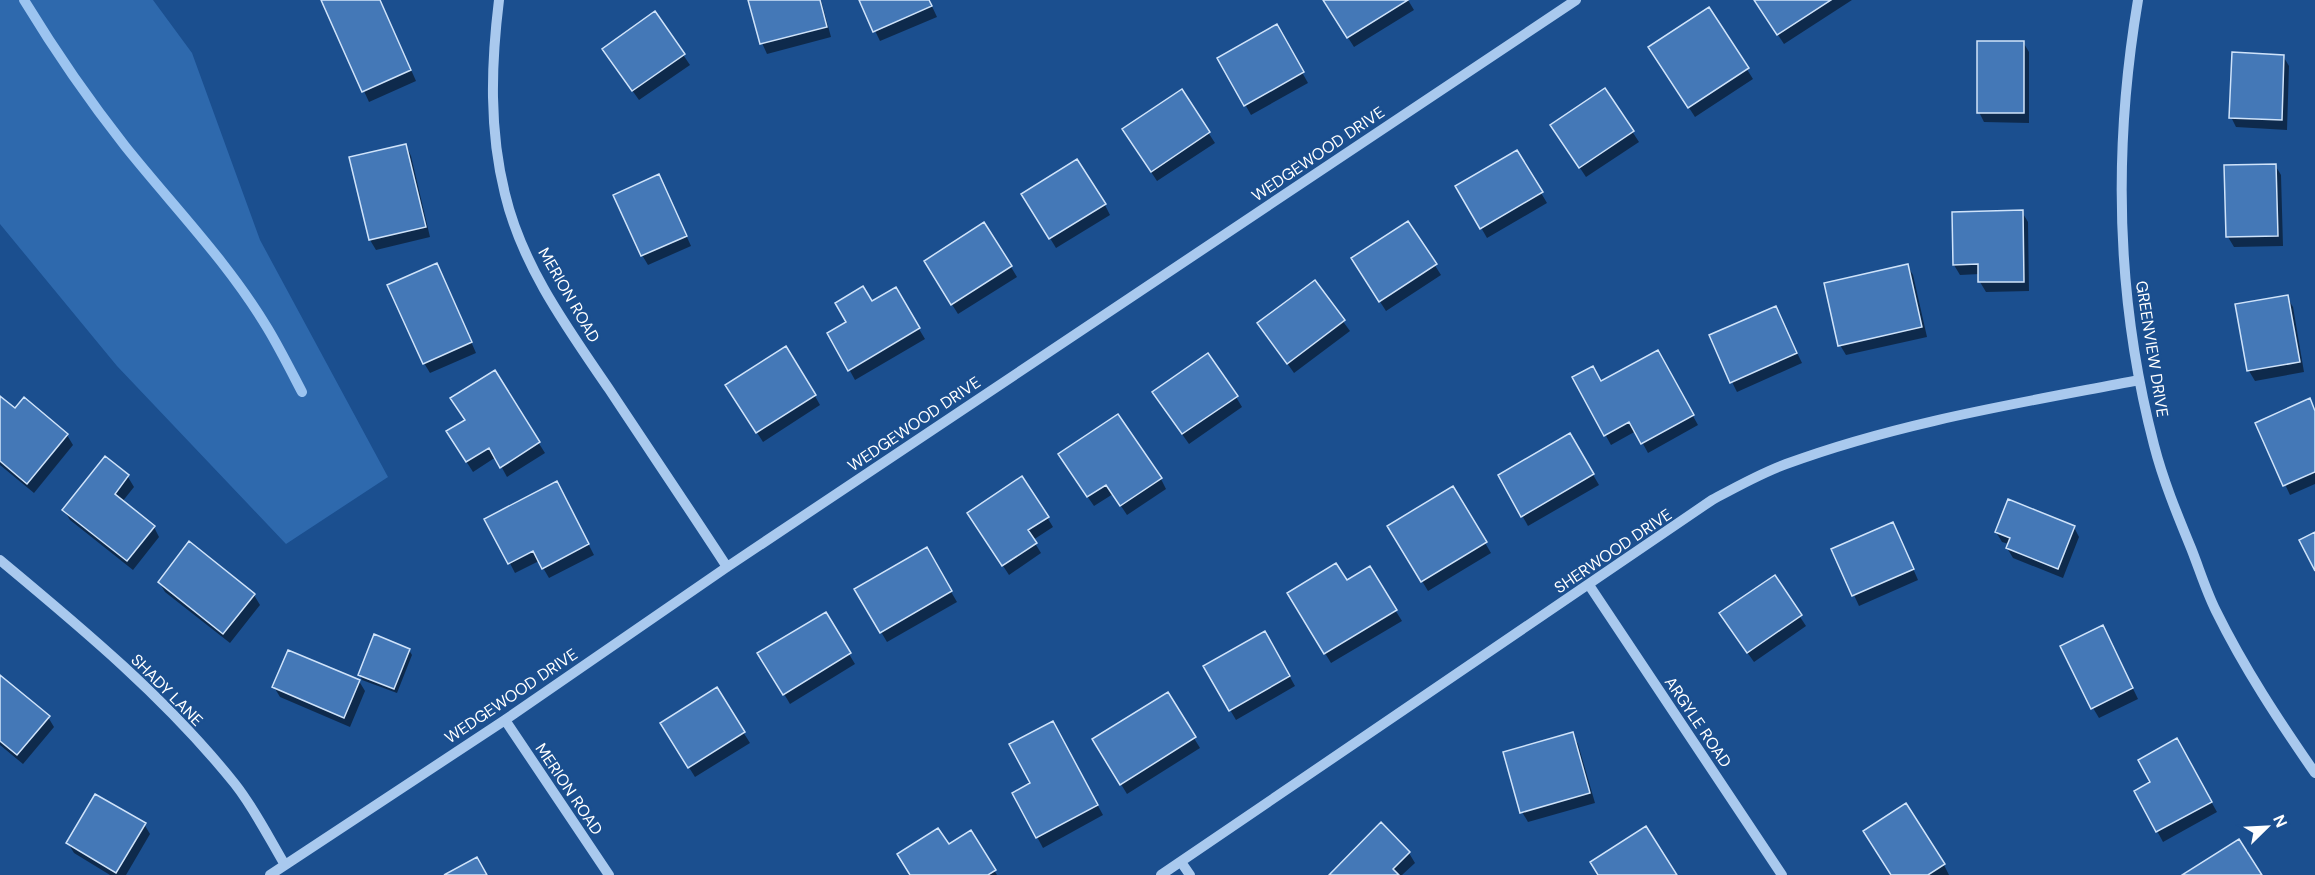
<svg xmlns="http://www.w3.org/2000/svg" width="2315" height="875" viewBox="0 0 2315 875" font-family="'DM Sans',sans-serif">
	<rect width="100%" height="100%" fill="#1b4f8f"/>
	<path fill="#2e69ad" d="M0,0H153L192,53L260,240L388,477L286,544L117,366L0,224Z"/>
	<path fill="#0007" d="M322,0H380L416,81L369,102Z
		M750,0H821L831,37L767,54L762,43Z
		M860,0H929L937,17L880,41Z
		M1324,0H1408L1414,10L1354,47Z
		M1755,0H1852L1784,44Z
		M1709,9L1753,79L1695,117L1656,57Z
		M655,13L690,65L639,100L610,59Z
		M1276,26L1308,83L1251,115L1219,58Z
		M2023,42L2029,52V123L1984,122L1979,112Z
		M2283,56L2289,66L2287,130L2236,127L2231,117Z
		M1605,90L1639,142L1586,177L1558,135Z
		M1182,92L1215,143L1157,181L1130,140Z
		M406,145L411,156L430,237L376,250L370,240L351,158Z
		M1517,152L1547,203L1487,238L1457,186Z
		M2275,165L2281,175L2283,246L2234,247L2228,237L2226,166Z
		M659,176L691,246L648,265L642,255Z
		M1023,194L1105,205L1110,215L1056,248Z
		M2022,212L2028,222L2029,291L1986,292L1980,282V274L1960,275L1954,265Z
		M1408,223L1441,275L1386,311L1359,269Z
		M1907,265L1913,275L1927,337L1846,355L1840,345Z
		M1011,267L1017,277L958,314L931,271Z
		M442,275L476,353L430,373L424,363Z
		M1314,282L1350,331L1294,373L1259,323Z
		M895,289L925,339L855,380L829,333Z
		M2287,297L2293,307L2304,372L2255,381L2249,371L2237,305Z
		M1775,308L1802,363L1737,392L1732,382Z
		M1657,352L1698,425L1648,453L1636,431L1611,445L1574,378L1601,383Z
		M494,372L545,453L507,477L496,457L473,472L454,442Z
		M733,395L815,396L820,405L763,442Z
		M1236,397L1242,407L1189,444L1160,403Z
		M0,398L15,410L67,435L73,445L34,493L0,465Z
		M2309,400L2315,411V484L2290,495L2257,424Z
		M1570,435L1599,485L1528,526L1500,476Z
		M105,458L128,477L134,487L122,502L154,527L159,537L133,570L70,520L64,510Z
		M1065,464L1161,479L1166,489L1127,515L1113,494L1094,506Z
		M1453,488L1491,553L1428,591L1389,526Z
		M562,493L594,555L549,578L539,561L515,573L487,519Z
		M1047,517L1053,527L1033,540L1041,553L1009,575L975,523Z
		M2074,527L2079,537L2063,578L2013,558L2007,548L2009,544L2002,542L1996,532Z
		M1898,534L1918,580L1859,606L1833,549Z
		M926,549L957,602L887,642L856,590Z
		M1369,568L1402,621L1331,663L1289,594L1346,582Z
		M1774,577L1806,626L1754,662L1727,624Z
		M159,582L254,595L260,605L230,643L165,592Z
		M825,614L855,664L790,704L760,653Z
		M1265,633L1295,686L1236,720L1205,667Z
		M2108,637L2138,699L2099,718L2093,708Z
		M409,650L412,655L397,693L362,680L360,675Z
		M0,677L48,717L54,727L23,764L0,745Z
		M359,681L365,691L350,727L280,697L274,687Z
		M716,689L750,743L695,777L668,734Z
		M1167,694L1200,748L1127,794L1094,740Z
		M1058,732L1103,815L1043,848L1014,794L1032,784Z
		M1572,734L1578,744L1595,803L1528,822L1522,812Z
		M2176,740L2217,812L2163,842L2136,792L2152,783Z
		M1905,805L1944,865L1949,875H1892Z
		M144,824L150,834L126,875H110L74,853L68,843Z
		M970,832L997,875H911L948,846Z
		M1409,853L1415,863L1402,875H1331Z"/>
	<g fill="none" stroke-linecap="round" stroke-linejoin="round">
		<path stroke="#9cc4f0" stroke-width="10" d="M24,0C55,51 88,99 125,146C173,206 228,262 268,329C280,349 291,371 302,392"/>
	</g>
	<path fill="#4478b7" stroke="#cfe3fa" stroke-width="1.5" d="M321,0H380L411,70L362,92Z
		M748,0H820L827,27L760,44Z
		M859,0H929L932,6L873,32Z
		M1323,0H1408L1347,38Z
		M1754,0H1831L1777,35Z
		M1709,7L1749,68L1688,108L1648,47Z
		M655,11L685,54L632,91L602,49Z
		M1277,24L1304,72L1244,106L1217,58Z
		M1977,41H2024V113H1977Z
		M2232,52L2284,55L2282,120L2229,118Z
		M1605,88L1634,131L1579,168L1550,125Z
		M1182,89L1210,132L1151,172L1122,129Z
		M406,144L426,227L369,240L349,157Z
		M1517,150L1543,192L1480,229L1455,186Z
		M1077,159L1106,204L1049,239L1021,194Z
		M2276,164L2278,236L2226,237L2224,165Z
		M659,174L687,236L641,256L613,195Z
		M2023,210L2024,282H1978V264L1953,265L1952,212Z
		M1408,221L1437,264L1379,302L1351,258Z
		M984,222L1012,266L951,305L924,261Z
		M437,263L472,342L423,364L387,285Z
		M1908,264L1922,327L1838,346L1824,283Z
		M1315,280L1345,320L1287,364L1257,323Z
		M863,286L872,301L896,287L920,328L848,371L827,333L846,322L835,303Z
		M2288,295L2300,362L2247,371L2235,304Z
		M1776,306L1797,353L1730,383L1709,335Z
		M786,346L816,395L756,433L725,385Z
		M1658,350L1694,415L1641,444L1629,422L1604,436L1572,377L1593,366L1601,381Z
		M1208,353L1238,396L1182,434L1152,392Z
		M495,370L540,442L500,468L489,448L466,462L446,431L465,420L450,398Z
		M0,396L15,408L24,397L68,434L27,484L0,461Z
		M2310,398L2315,411V472L2283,486L2255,423Z
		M1118,414L1162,478L1120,506L1106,485L1087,497L1058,454Z
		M1570,433L1594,474L1521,517L1498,475Z
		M105,456L129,475L115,494L155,526L127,561L62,510Z
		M1022,476L1049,517L1028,530L1037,543L1002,566L967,513Z
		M557,481L589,544L542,569L533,551L508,564L484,519Z
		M1453,486L1487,542L1421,582L1387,526Z
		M2008,499L2075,526L2058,569L2006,548L2010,538L1995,532Z
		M1893,522L1914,569L1852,596L1831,549Z
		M2315,532V571L2299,540Z
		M189,541L255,594L223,634L158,582Z
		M927,547L952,591L880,633L854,589Z
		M1336,563L1347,580L1370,566L1397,610L1324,654L1287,593Z
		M1775,575L1802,615L1747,653L1719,613Z
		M826,612L851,653L783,695L757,653Z
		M2103,625L2133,688L2091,709L2060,646Z
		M1265,631L1290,676L1229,711L1203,666Z
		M374,634L410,649L394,689L358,675Z
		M288,650L360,680L344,718L272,687Z
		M0,675L50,716L17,755L0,741Z
		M717,687L745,732L688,768L660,723Z
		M1168,692L1196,737L1120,785L1092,739Z
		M1053,721L1098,805L1036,838L1012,793L1030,783L1009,744Z
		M1573,732L1590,793L1520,813L1503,752Z
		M2177,738L2212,802L2156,832L2134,791L2150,782L2138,760Z
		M95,794L146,823L116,873L66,843Z
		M1906,803L1945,864L1928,875H1891L1863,831Z
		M1381,822L1410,852L1393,869L1399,875H1329Z
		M1646,826L1677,875H1598L1590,862Z
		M938,828L949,844L971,830L996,870L988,875H910L897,854Z
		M2239,839L2262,875H2182Z
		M477,857L487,875H444Z"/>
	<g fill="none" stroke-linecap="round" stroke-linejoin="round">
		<path stroke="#a9c9ee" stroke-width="10" d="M499,0C491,65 489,130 505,194C522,266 568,329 609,389C648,448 688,507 727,567
			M2138,0C2113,148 2116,299 2154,445C2163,480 2177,514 2191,548C2199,568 2206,591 2216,611C2244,668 2279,721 2315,773
			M0,560C83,629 167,699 235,784C254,808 269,838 285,865
			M1589,585L1782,875
			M505,720L609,875
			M1181,862L1190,875
			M270,875L505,720L727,567L1576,0
			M1161,875L1712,500C1736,487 1761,473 1786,464C1900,422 2020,403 2139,380"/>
	</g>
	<g text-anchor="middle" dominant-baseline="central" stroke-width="4.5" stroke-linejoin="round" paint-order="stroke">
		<g font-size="16" fill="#fff" stroke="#1b4f8f">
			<text transform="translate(1318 154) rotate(-34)">WEDGEWOOD DRIVE</text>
			<text transform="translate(569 295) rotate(60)">MERION ROAD</text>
			<text transform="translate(2152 349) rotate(81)">GREENVIEW DRIVE</text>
			<text transform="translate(914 424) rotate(-34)">WEDGEWOOD DRIVE</text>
			<text transform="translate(1613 551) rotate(-34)">SHERWOOD DRIVE</text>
			<text transform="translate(167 690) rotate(45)">SHADY LANE</text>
			<text transform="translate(511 696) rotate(-34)">WEDGEWOOD DRIVE</text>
			<text transform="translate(1698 722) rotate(56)">ARGYLE ROAD</text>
			<text transform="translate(569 789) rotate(56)">MERION ROAD</text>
		</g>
	</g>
	<g transform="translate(2267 827) rotate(66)" stroke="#1b4f8f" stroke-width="4.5" paint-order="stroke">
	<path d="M0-4.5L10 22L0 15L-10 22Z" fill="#ffffff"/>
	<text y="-9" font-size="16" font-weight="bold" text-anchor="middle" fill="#ffffff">N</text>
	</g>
</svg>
